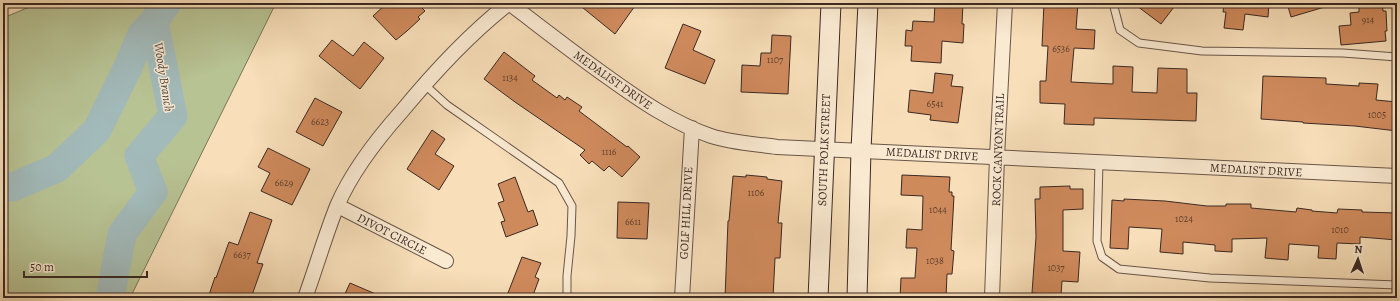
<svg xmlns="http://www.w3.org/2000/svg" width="1400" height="301" viewBox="0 0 1400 301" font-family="Alegreya,serif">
	<rect width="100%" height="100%" fill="#f8dfb9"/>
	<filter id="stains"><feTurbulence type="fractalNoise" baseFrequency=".005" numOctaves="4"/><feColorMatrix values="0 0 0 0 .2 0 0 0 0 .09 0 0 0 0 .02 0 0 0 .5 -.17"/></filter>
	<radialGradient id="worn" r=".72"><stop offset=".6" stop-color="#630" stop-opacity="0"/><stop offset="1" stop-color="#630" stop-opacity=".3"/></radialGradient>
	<path fill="#b8c394" stroke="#79765c" d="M39,3H276L130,298H3V18Z"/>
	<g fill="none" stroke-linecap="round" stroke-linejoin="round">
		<path stroke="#a2baba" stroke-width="29" d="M3,187H13L57,168L97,130L127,69L142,34L154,21L167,3
			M110,298L122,234L153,192L139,156L173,116L154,21"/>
	</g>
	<path fill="#cf8a5c" stroke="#3a2923" d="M387,3H417L425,11L418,17L420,19L407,31L396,40L373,16Z
		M577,3H637L615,34Z
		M935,3H963L962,24H964L963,43L942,41L941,63L911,61L912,46H905L906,30L912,31L913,21L934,22Z
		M1044,3H1078L1076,29L1095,30L1094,49L1074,48L1071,82L1113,84V66L1133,67L1132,92L1157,93L1158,68L1187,69V93H1197L1196,121L1094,118V125L1064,124L1065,104L1040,103V81H1046L1048,46H1042Z
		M1133,3H1177L1161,24Z
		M1224,3H1269L1268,17L1245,14L1243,30L1224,28L1226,12H1223Z
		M1287,3H1327L1328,6L1291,17Z
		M1359,3H1382L1383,11H1386L1387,31H1385L1386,41L1341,45L1339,26L1351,25L1350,13L1359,12Z
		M683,24L701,31L693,50L715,60L705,84L665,68Z
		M772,35L791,36L788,94L741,92L742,65L760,66L761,53H771Z
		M332,40L353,56L364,42L384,58L360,89L319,56Z
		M504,52L535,76L532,80L557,98L559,95L565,100L567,97L582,107L579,111L627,147L628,146L640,157L622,177L609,166L604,171L592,161L589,164L580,155L585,150L515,102L484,79Z
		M935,73L953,75L951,86L963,87L958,123L930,120L931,115L908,112L910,90L933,93Z
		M1263,76L1326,78V84L1359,86V83L1378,84L1376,100L1397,102V131L1355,126L1303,123V122L1261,119Z
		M315,98L342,112L323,146L296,132Z
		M432,130L445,139L435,154L454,166L439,190L407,169Z
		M268,148L310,169L292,205L261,191L270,173L258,167Z
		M746,175L767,177V179L782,181L778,223H782L780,258H775L773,298H725L728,221H729L733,176L746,177Z
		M902,175L950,177L949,192H952V196H954L951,250L954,251L952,274H947L946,298H900L901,278H915L917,248H906L907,229L922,230L923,196L901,195Z
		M515,177L528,212L533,210L538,225L506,237L501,222L505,221L498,203L504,201L498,184Z
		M1070,186V189H1083V209L1063,210V251L1080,252L1078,282L1062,281L1061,295L1032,293L1036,237L1035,199H1040V187Z
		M1124,199L1165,201L1207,206H1226V204H1251V208L1296,212L1297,208L1312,210V211L1337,213L1338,209L1362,210V212L1397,213V240L1360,237V244L1337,243L1336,259L1318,258L1319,246L1289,244L1288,260L1265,258L1267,238L1232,239V252L1215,251V245L1183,242V254L1160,252L1162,229L1129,227L1128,249L1110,248L1112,200L1124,201Z
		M618,202L649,203L647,239L617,238Z
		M250,212L272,220L257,263L263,264L251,298H219L209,295L215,277L216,278L229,242L238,245Z
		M522,257L541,263L535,277L539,279L532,298H506Z
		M350,283L385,298H343Z"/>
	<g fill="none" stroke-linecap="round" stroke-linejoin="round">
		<defs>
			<path id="service" d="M1113,3L1120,30L1139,43L1202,51L1343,53L1397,57
				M424,84L447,105L559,183L572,206L571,236L567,276V298
				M1099,162L1097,241L1102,257L1119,269L1210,278L1397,285"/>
			<path id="minor" d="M509,3C542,28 575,54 609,78C641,101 673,123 711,136C732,143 756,144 777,147L1397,176
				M338,206L446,261
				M305,298C316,268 325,236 337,206C352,171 377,139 402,111C435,71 468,35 509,3
				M682,298L692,128
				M992,298L997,157L1005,3"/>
			<path id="secondary" d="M818,298L831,3
				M857,298L861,150L868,3"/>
		</defs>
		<use href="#service" stroke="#6a5648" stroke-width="9"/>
		<use href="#minor" stroke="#6a5648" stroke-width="16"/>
		<use href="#secondary" stroke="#3a2923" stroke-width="21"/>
		<use href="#service" stroke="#faead2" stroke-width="7"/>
		<use href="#minor" stroke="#faead2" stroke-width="14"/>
		<use href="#secondary" stroke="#faead2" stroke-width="19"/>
	</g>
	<g text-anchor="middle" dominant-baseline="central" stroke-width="3" stroke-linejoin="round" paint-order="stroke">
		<g font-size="10" fill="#5f4131">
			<text x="1368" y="19">914</text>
			<text x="1061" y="48">6536</text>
			<text x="775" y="59">1107</text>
			<text x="510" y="77">1134</text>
			<text x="935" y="103">6541</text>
			<text x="1377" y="114">1005</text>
			<text x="320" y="121">6623</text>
			<text x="609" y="151">1116</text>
			<text x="284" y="182">6629</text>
			<text x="756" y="192">1106</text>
			<text x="938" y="209">1044</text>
			<text x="1184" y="218">1024</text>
			<text x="633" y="221">6611</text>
			<text x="1340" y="229">1010</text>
			<text x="242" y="254">6637</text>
			<text x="935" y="260">1038</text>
			<text x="1056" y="267">1037</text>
		</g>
		<g font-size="12" fill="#3a2923" stroke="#faead2">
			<text transform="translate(613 80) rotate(35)">MEDALIST DRIVE</text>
			<text transform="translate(824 150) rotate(-88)">SOUTH POLK STREET</text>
			<text transform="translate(998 150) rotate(-88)">ROCK CANYON TRAIL</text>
			<text transform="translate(932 154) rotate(3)">MEDALIST DRIVE</text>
			<text transform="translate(1256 170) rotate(3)">MEDALIST DRIVE</text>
			<text transform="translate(686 213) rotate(-87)">GOLF HILL DRIVE</text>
			<text transform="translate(392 234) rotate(27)">DIVOT CIRCLE</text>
		</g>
		<g font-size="13" font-style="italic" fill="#544d49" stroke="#faead2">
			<text transform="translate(164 77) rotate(81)">Woody Branch</text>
		</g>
	</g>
	<rect width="1400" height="301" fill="none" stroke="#f8dfb9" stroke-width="16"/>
	<rect x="4" y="4" width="1392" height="293" fill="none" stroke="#3a2923" stroke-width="2"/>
	<rect x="8" y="8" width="1384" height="285" fill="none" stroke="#3a2923"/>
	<g transform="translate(1358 259) rotate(3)" stroke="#faead2" stroke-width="3" paint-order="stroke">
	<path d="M0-3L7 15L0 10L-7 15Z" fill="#3a2923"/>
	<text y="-6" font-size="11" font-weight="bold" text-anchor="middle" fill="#3a2923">N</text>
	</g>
	<path d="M24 271v6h123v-6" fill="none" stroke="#3a2923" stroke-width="2"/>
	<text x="30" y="271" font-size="12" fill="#3a2923" stroke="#faead2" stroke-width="3" paint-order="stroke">50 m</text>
	<rect width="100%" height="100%" filter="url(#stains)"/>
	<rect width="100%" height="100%" fill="url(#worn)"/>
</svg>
